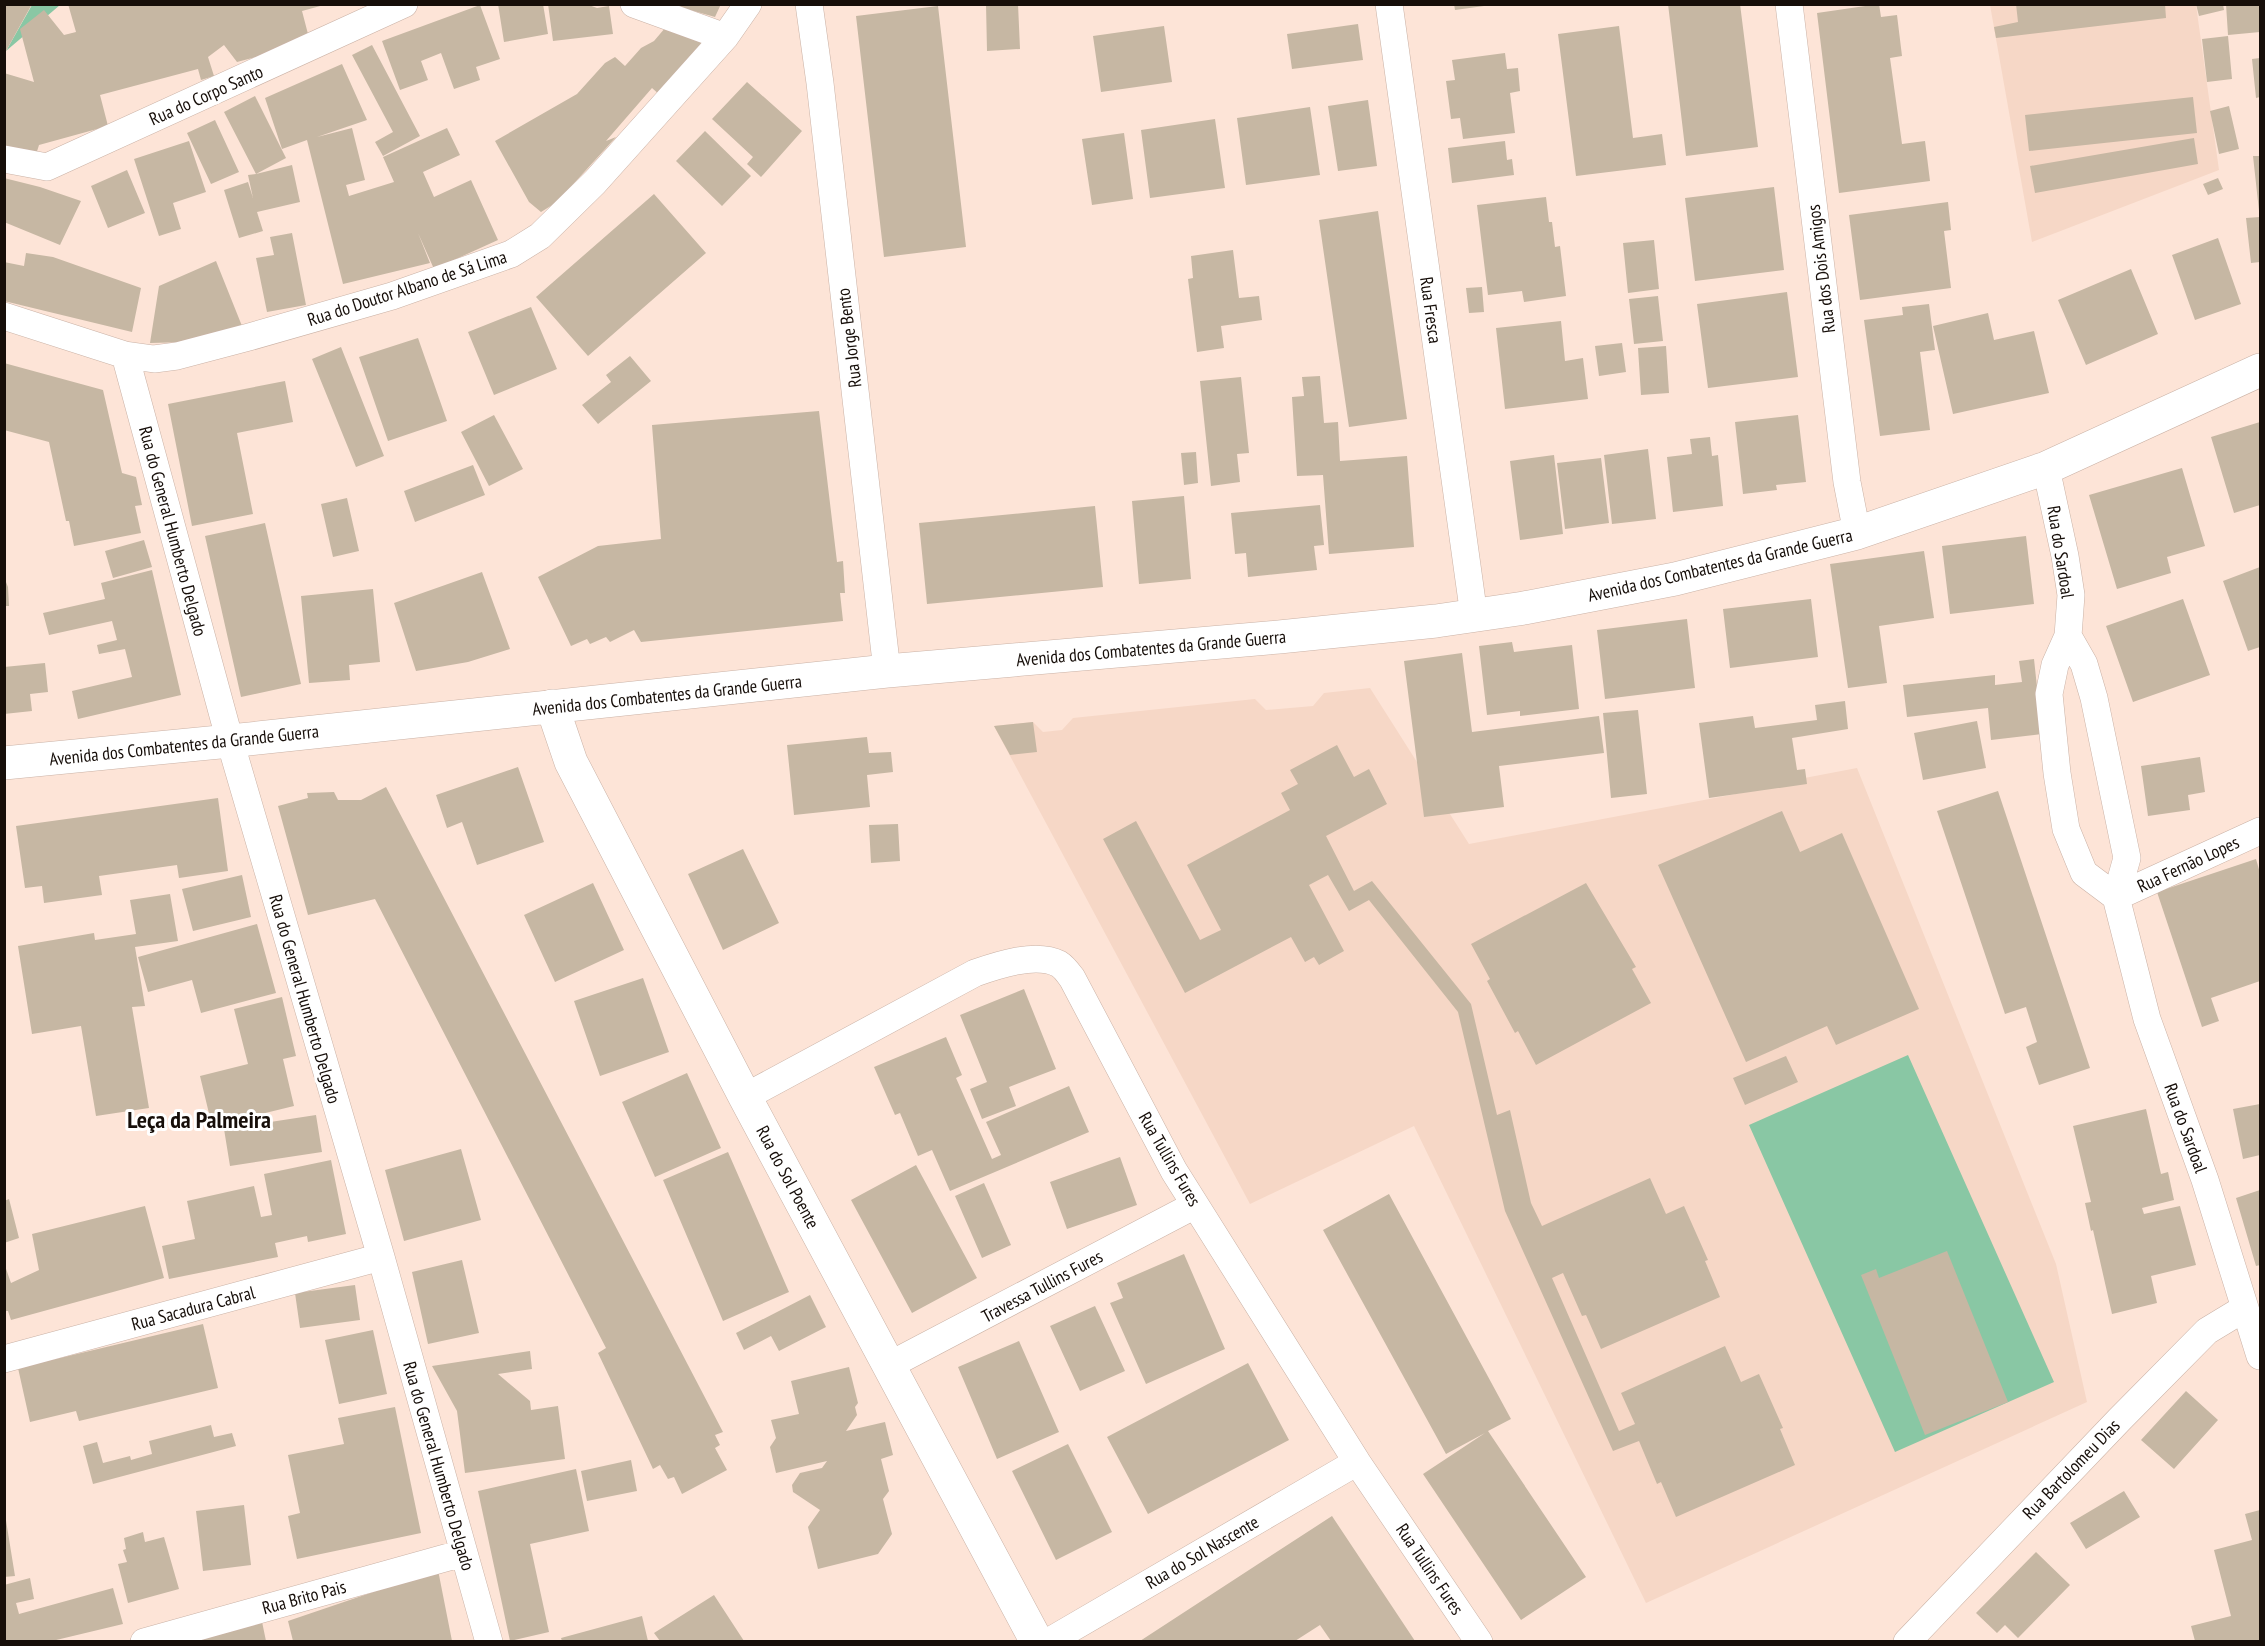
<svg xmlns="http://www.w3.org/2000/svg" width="2265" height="1646" viewBox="0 0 2265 1646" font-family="'PT Sans Narrow',sans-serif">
	<rect width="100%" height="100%" fill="#fde4d7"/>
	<path fill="#f6d7c6" d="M1990,5H2196L2219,170L2032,242Z
		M1370,688L1469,844L1795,783L1794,780L1857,768L2056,1264L2087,1402L1646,1603L1414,1126L1250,1204L994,726L1033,722L1043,732L1062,730L1073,718L1255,699L1266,710L1313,706L1324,693Z"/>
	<path fill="#89c7a4" d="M32,5H60L6,51Z
		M1908,1055L2054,1382L1895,1452L1749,1125Z"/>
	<path fill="#c6b7a3" d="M4,4H32L6,51L4,50Z
		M68,4H324V5L302,11L308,34L290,48L237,62L224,45L208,57L214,76L201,80L198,69L100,95L108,126L39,145L34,161L4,152V73L34,82L20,29L44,10L64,35L76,32Z
		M498,4H543L548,34L504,42Z
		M548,4H586L597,8L609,6L613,34L553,41Z
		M669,4H721L715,17Z
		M986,4H1018L1020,49L987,51Z
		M1454,4H1484V6L1455,10Z
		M1668,4H1740L1758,147L1686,156Z
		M1879,4L1881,17L1897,15L1902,56L1890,58L1902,144L1925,141L1930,181L1839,193L1817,13Z
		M2016,4H2165L2166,18L1996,38L1994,27L2018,22Z
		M2196,4H2223L2224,10L2199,16Z
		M2226,4H2260V32L2228,35Z
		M480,5L500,59L476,67L480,80L454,89L441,53L421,61L428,80L400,90L382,41Z
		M938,6L966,247L884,257L856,16Z
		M671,21L708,43L661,96L652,88L606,141L616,137L557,202L541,212L529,202L495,141L577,94L605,63L615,57L625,66L641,48L654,41Z
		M1358,24L1363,60L1292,69L1287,34Z
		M1164,26L1172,82L1101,92L1093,36Z
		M1619,26L1633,138L1662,134L1666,165L1576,176L1558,34Z
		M2228,36L2232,79L2207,82L2202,39Z
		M372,45L420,136L383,156L375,142L393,132L352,55Z
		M1505,53L1507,69L1518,68L1520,91L1510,93L1515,133L1463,139L1460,118L1451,119L1446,81L1455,80L1452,60Z
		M2260,58V97L2256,98L2252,59Z
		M342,64L367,120L317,137L352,128L365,180L346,185L349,196L394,182L383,157L447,128L460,155L423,172L434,197L471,180L498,240L434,269L418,233L430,263L343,284L307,140L282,149L265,98Z
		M747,82L802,131L761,177L747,164L753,157L712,119Z
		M255,96L286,158L256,174L292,165L300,202L257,212L263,231L239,238L224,190L248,182L253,198L248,175L256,174L224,112Z
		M2193,97L2197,133L2029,151L2025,115Z
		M1368,100L1377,166L1338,171L1328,106Z
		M2229,106L2239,149L2219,154L2210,111Z
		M1310,107L1320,175L1246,185L1237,118Z
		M1215,119L1225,188L1150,198L1141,130Z
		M215,120L239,172L211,184L187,133Z
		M705,131L751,176L722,206L676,161Z
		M1124,133L1133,199L1092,205L1082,139Z
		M2194,138L2198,164L2035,193L2030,166Z
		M189,141L206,192L173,203L181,229L159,236L134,159Z
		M1505,141L1507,160L1512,159L1514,175L1452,183L1448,148Z
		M2253,156H2260V211H2259Z
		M127,170L145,213L108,228L91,186Z
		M4,178L40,187L81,201L60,245L4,222Z
		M2218,178L2223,189L2208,195L2203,184Z
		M1774,187L1784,270L1695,281L1685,198Z
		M654,194L706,253L588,356L536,297Z
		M1546,197L1549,222H1552L1555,247L1560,246L1566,296L1524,302L1522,291L1488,295L1477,205Z
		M1948,202L1951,230L1944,231L1951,288L1860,300L1849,215Z
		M1378,211L1407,419L1349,427L1319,220Z
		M2260,217V262L2251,263L2246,218Z
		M292,233L306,305L267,312L256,258L274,255L270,237Z
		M2218,238L2241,304L2195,320L2172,255Z
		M1654,240L1659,289L1628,293L1623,243Z
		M1233,250L1239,298L1259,296L1262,320L1221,326L1224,348L1197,352L1188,279L1193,278L1191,256Z
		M26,253L53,257L141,288L132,332L4,301V262L24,266Z
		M216,261L242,326L187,342L150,343L159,286Z
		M2131,269L2158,334L2086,365L2058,300Z
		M1482,287L1484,312L1469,313L1466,288Z
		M1787,292L1798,377L1708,388L1697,304Z
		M1658,296L1663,341L1634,344L1629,299Z
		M1929,304L1935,350L1920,352L1930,430L1880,436L1864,320L1903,315L1902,307Z
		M531,307L557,369L494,395L468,332Z
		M1988,313L1994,340L2034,331L2049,393L1953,414L1933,326Z
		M1561,321L1565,361L1583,358L1588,399L1505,409L1496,328Z
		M418,338L447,421L388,441L359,357Z
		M1622,343L1626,372L1599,376L1595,346Z
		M1666,346L1669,393L1641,395L1638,348Z
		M341,347L384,456L356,467L312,359Z
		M630,356L651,381L598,424L582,405L611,382L606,375Z
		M4,363L103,390L122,473L136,477L142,505L135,506L141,533L74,546L69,521H66L49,442L4,430Z
		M1320,376L1324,423L1338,422L1340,461L1407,456L1414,547L1329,554L1323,475L1297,476L1292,397L1304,396L1302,377Z
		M1241,377L1249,453L1237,454L1240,482L1211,486L1200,381Z
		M285,381L293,422L237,433L253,514L192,526L168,404Z
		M819,411L837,562L843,561L845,593H840L843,621L641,642L634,630L610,642L606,637L590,644L587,639L571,646L538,577L598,546L661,539L652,425Z
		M494,415L523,469L489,486L461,432Z
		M1798,415L1806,482L1776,485L1777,490L1743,494L1735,422Z
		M2260,422V505L2234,513L2211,437Z
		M1710,437L1712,456L1718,455L1723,506L1673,512L1667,457L1692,454L1690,439Z
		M1648,449L1656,519L1612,524L1604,455Z
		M1196,452L1198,483L1184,485L1181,453Z
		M1554,455L1563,534L1520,540L1510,461Z
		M1601,458L1609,523L1565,529L1557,463Z
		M473,465L485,495L415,522L404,491Z
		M2182,468L2205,546L2167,557L2171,573L2117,589L2089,495Z
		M1184,496L1191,579L1139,584L1132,501Z
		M347,498L359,551L333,557L321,504Z
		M1320,505L1324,545L1314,546L1317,570L1248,577L1246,553L1235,554L1231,513Z
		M1095,506L1103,587L927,604L919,523Z
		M265,523L301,684L241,697L205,536Z
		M2026,536L2034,604L1950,614L1942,546Z
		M144,540L152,567L113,578L105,551Z
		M1924,551L1934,618L1879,626L1887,683L1848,688L1830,564Z
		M2260,567V647L2248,651L2223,581Z
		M152,570L181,695L78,719L72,691L132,677L125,649L99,654L97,645L117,640L112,621L49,635L43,613L105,599L101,583Z
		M482,572L510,649L468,662L416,671L394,603Z
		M4,577L8,587L9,606H4Z
		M373,589L380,662L349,665L350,680L309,683L301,596Z
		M1811,599L1818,657L1730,668L1723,609Z
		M2183,599L2210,675L2133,702L2106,626Z
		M1687,619L1695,688L1605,699L1597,630Z
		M1512,642L1514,652L1572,645L1579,709L1520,716V711L1487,715L1479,646Z
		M1462,653L1472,732L1599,716L1604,753L1499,766L1504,807L1424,817L1404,661Z
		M2034,659L2042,734L1991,740L1988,708L1907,717L1903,685L1995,675V685L2022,682L2019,661Z
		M45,663L48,692L30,694L32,711L4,714V667Z
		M1845,701L1848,729L1792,738L1797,770L1805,769L1807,784L1709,798L1699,723L1753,716L1755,728L1817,720L1815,705Z
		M1638,710L1647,794L1611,798L1603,713Z
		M1977,721L1986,768L1923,780L1914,733Z
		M1033,722L1037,752L1010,755L994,726Z
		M867,737L869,753L891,752L893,772L867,775L870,807L794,815L787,745Z
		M1337,745L1354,777L1369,769L1387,804L1326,836L1354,891L1372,881L1471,1004L1497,1115L1510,1110L1531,1203L1542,1226L1650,1178L1666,1214L1684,1206L1708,1260L1705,1261L1720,1297L1601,1349L1586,1315L1582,1316L1563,1273L1552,1278L1619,1431L1635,1424L1621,1393L1725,1346L1741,1382L1759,1374L1783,1428L1780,1429L1795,1465L1676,1517L1661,1482L1657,1484L1639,1441L1613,1451L1505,1211L1458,1012L1369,900L1349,911L1328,875L1309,885L1344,951L1319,965L1314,957L1305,962L1291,937L1185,993L1103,839L1136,821L1200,940L1221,930L1187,865L1290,810L1281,793L1298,784L1290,770Z
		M2200,757L2205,792L2188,795L2190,810L2148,816L2141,766Z
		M518,767L544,842L477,865L462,822L447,828L436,795Z
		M386,787L723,1432L715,1435L720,1445L715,1448L727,1470L682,1494L674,1477L668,1479L660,1465L653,1469L598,1353L606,1348L375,899L308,915L278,806L308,798L307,793L334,792L338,800H361Z
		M1998,791L2090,1068L2039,1085L2026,1047L2037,1042L2026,1007L2005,1014L1937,811Z
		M218,798L228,871L179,878L177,865L99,876L102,895L44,903L42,886L25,888L16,826Z
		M1782,811L1800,852L1842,833L1919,1009L1836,1045L1827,1026L1746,1062L1658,865Z
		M898,824L900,861L871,863L869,825Z
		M743,849L779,923L723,950L688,874Z
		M2256,859L2260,873V981L2211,998L2219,1021L2202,1027L2157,892Z
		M242,875L251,917L193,931L182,889Z
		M593,883L624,950L555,982L524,915Z
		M1586,883L1636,967L1632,969L1651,1003L1536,1065L1518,1031L1515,1033L1487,981L1490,979L1471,944Z
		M170,894L178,941L135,947L145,1006L132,1007L149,1108L96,1116L81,1026L32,1034L18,946L94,933L95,940L136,934L130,900Z
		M257,924L276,993L201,1013L192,980L148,992L138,957Z
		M643,978L669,1052L600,1076L574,1001Z
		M1024,989L1056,1069L1009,1087L1016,1106L982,1119L970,1089L987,1082L960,1015Z
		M282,997L296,1056L283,1059L294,1106L212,1126L200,1076L248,1064L234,1009Z
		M946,1037L962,1075L956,1078L992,1159L1001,1155L986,1122L1069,1086L1089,1132L950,1191L932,1150L918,1156L900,1113L895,1115L874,1067Z
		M1786,1056L1798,1082L1745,1105L1733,1078Z
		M687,1073L721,1148L655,1177L622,1102Z
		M2260,1104V1155L2243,1159L2233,1109Z
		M2146,1109L2161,1174L2168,1172L2174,1200L2142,1208L2144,1214L2180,1206L2196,1265L2151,1276L2157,1303L2112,1314L2093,1230L2091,1231L2085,1203L2091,1202L2073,1126Z
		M316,1115L322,1152L230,1166L224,1129Z
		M461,1149L481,1220L404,1241L385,1170Z
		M728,1152L789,1292L723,1321L663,1180Z
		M1120,1157L1137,1205L1067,1229L1050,1182Z
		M331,1160L346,1234L308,1242L307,1236L275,1243L278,1257L169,1279L162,1246L195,1239L187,1201L254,1186L261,1217L272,1215L264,1174Z
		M916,1165L977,1278L912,1313L851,1200Z
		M984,1183L1011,1245L982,1258L955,1196Z
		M2260,1190V1265L2256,1266L2236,1198Z
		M1389,1194L1511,1419L1488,1431L1586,1577L1521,1620L1423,1474L1485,1433L1446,1454L1323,1230Z
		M9,1199L19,1238L4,1243V1201Z
		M145,1206L164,1278L11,1320L8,1311H4V1263L11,1283L39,1270L32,1234Z
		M1947,1251L2008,1402L1925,1435L1861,1275L1876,1269L1879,1278Z
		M1184,1254L1225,1349L1146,1384L1110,1303L1123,1298L1117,1283Z
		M462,1260L479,1333L428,1344L412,1272Z
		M355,1285L360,1320L300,1328L295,1293Z
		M810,1295L826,1327L779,1351L771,1336L744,1350L736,1333Z
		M1095,1306L1125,1371L1080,1391L1050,1326Z
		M203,1324L218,1388L79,1421L76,1411L30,1422L18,1368Z
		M373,1330L387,1394L339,1404L325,1340Z
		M1019,1341L1059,1432L997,1459L958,1367Z
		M530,1351L532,1369L498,1374L530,1401L531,1410L558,1406L565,1459L465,1473L457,1411L432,1366Z
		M1248,1363L1289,1440L1148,1514L1107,1437Z
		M849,1367L858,1403L855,1407L857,1415L846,1431L885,1422L893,1455L881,1459L889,1491L883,1499L892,1534L878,1554L818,1569L808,1527L820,1510L793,1492L792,1485L800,1473L822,1468L827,1461L776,1473L770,1447L776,1438L771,1420L799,1414L791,1381Z
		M2186,1391L2218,1420L2174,1469L2141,1440Z
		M395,1407L421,1533L297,1559L288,1516L300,1513L288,1455L344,1444L338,1418Z
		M211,1425L214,1437L232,1433L236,1446L93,1484L83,1446L97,1442L103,1463L130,1456L131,1460L152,1454L149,1441Z
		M1068,1444L1112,1532L1056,1560L1012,1471Z
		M631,1460L637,1491L587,1501L581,1471Z
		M576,1469L589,1531L530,1544L549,1632L510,1641L478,1491Z
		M2124,1491L2140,1517L2086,1549L2070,1523Z
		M244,1505L251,1565L203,1571L196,1511Z
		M4,1508L15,1576L4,1577Z
		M2260,1510V1641H2195L2191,1626L2231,1616L2214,1550L2252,1540L2245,1514Z
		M1332,1516L1415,1641H1331L1320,1625L1295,1641H1140Z
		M143,1532L145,1542L164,1537L179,1589L128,1603L118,1564L127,1562L123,1550L126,1549L124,1538Z
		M2036,1552L2070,1585L2018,1638L2005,1625L1997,1633L1976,1613Z
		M438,1570L452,1641H293L288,1621Z
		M30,1578L34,1599L16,1603L19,1614L113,1588L123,1624L52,1641H4V1585Z
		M714,1595L744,1641H660L654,1633Z
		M260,1612L266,1641H160Z
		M642,1616L648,1641H562L561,1638Z"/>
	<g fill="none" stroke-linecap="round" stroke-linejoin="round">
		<defs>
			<path id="street" d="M634,4L725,37
				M809,4L820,83L887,671
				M1389,4L1474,616
				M1789,4L1847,482L1857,533
				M4,159L47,167L404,4
				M4,316L125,355L154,359L177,356L249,337L392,296L511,254L540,236L595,182L725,37L748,4
				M125,355L230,741L381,1257L489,1642
				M2046,468L2065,556L2071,595L2068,636L2055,665L2049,694L2057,773L2066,829L2084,873L2116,897
				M2068,636L2084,664L2094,698L2127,858L2116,897L2147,1019L2205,1180L2260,1356
				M2116,897L2260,831
				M745,1097L975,973C998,965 1036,952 1059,964C1064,967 1069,974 1072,978L1174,1171L1357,1462L1479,1642
				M4,1359L381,1257
				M888,1366L1195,1205
				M144,1642L463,1553
				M1048,1642L1357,1462
				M1907,1642L2119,1420L2207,1331L2245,1308"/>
			<path id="secondary" d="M552,706L571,762L745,1097L1037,1642
				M4,763L230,741L887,671L1279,637L1436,621L1524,608L1675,579L1857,533L2046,468L2260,370"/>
		</defs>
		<use href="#street" stroke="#cab2a6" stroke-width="28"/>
		<use href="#secondary" stroke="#cab2a6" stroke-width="34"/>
		<use href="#street" stroke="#fff" stroke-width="27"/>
		<use href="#secondary" stroke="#fff" stroke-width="33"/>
	</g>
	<g text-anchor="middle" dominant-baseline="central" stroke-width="6" stroke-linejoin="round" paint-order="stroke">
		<g font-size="18" fill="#160e09" stroke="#fff">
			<text transform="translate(206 95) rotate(-24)">Rua do Corpo Santo</text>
			<text transform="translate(1821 269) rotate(-97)">Rua dos Dois Amigos</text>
			<text transform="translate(407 288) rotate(-18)">Rua do Doutor Albano de Sá Lima</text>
			<text transform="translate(1431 310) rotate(82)">Rua Fresca</text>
			<text transform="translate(849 338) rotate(-97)">Rua Jorge Bento</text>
			<text transform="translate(173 531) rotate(75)">Rua do General Humberto Delgado</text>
			<text transform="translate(2061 552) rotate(81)">Rua do Sardoal</text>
			<text transform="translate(1720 565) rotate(-13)">Avenida dos Combatentes da Grande Guerra</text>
			<text transform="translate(1151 648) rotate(-5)">Avenida dos Combatentes da Grande Guerra</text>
			<text transform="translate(667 695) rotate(-6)">Avenida dos Combatentes da Grande Guerra</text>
			<text transform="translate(184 745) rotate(-6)">Avenida dos Combatentes da Grande Guerra</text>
			<text transform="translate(2188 864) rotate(-25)">Rua Fernão Lopes</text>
			<text transform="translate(305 999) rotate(74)">Rua do General Humberto Delgado</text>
			<text transform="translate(2186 1128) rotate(70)">Rua do Sardoal</text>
			<text transform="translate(1170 1159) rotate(60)">Rua Tullins Fures</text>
			<text transform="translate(788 1177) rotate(62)">Rua do Sol Poente</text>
			<text transform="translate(1042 1286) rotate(-28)">Travessa Tullins Fures</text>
			<text transform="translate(193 1308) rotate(-15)">Rua Sacadura Cabral</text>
			<text transform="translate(439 1466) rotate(74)">Rua do General Humberto Delgado</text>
			<text transform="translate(2071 1469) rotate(-46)">Rua Bartolomeu Dias</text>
			<text transform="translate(1202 1552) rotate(-30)">Rua do Sol Nascente</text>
			<text transform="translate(1430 1569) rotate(56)">Rua Tullins Fures</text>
			<text transform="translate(304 1597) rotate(-15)">Rua Brito Pais</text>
		</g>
		<g font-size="24" font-weight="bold" fill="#160e09" stroke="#fff">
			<text x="199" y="1119">Leça da Palmeira</text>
		</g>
	</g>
	<rect width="2265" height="1646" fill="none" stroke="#160e09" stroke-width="12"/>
</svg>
